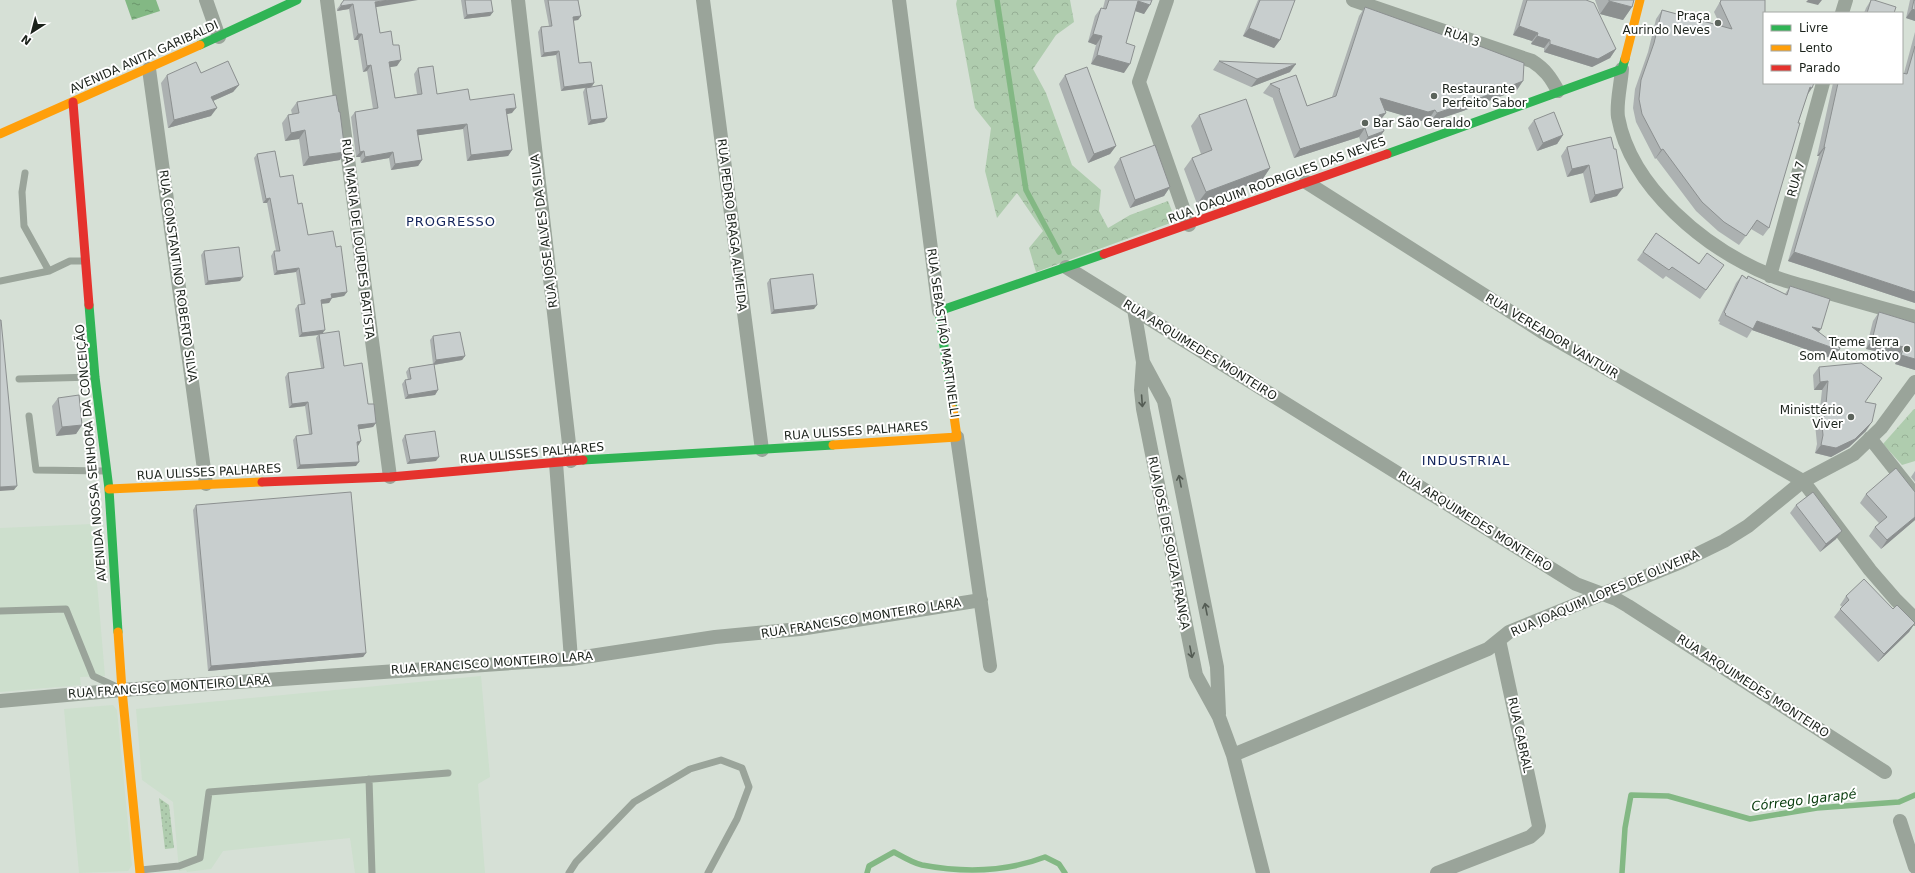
<svg xmlns="http://www.w3.org/2000/svg" width="1915" height="873" viewBox="0 0 1915 873" font-family="'DejaVu Sans',sans-serif">
	<defs>
		<pattern id="forest-crowns" width="20" height="18" patternUnits="userSpaceOnUse"><rect width="20" height="18" fill="#afccae"/><path d="M2 6a3 3 0 1 1 6 0M12 15a3 3 0 1 1 6 0" fill="none" stroke="#96af95"/></pattern>
		<pattern id="garden-dots" width="8" height="8" patternUnits="userSpaceOnUse"><rect width="8" height="8" fill="#afccae"/><path d="M2 2h.1M6 6h.1" fill="none" stroke="#96af95" stroke-width="1.8" stroke-linecap="round"/></pattern>
		<pattern id="water-ripples" width="26" height="14" patternUnits="userSpaceOnUse"><rect width="26" height="14" fill="#83b884"/><path d="M2 4q2-2 4 0t4 0M15 11q2-2 4 0t4 0" fill="none" stroke="#6a956b"/></pattern>
	</defs>
	<rect width="100%" height="100%" fill="#d6e0d6"/>
	<path fill="#cddfcd" d="M92,524L105,676L80,677L81,685L0,692V528Z
		M481,676L490,777L478,784L485,873H355L350,838L223,851L211,869L187,872L186,870L179,871L173,802L142,780L136,709Z
		M113,705L117,710L132,865L128,871L79,873L64,709Z"/>
	<path fill="url(#forest-crowns)" d="M957,0H1070L1074,22L1056,35L1033,69L1046,93L1072,165L1101,190L1099,211L1108,228L1130,215L1168,201L1176,221L1036,272L1029,248L1043,231L1017,193L997,218L985,171L991,128L975,108L956,4Z
		M1914,409H1915V461L1902,465L1883,444Z"/>
	<path fill="url(#garden-dots)" d="M159,798L169,805L174,848L165,849Z"/>
	<path fill="url(#water-ripples)" d="M125,0H156L160,11L132,20Z"/>
	<g fill="none" stroke-linecap="round" stroke-linejoin="round">
		<path stroke="#83b884" stroke-width="5.5" d="M997,0L1026,190L1059,252
			M867,873L869,866L894,852C903,857 913,863 922,865C964,873 1006,872 1045,857L1059,864L1065,873
			M1622,873L1625,828L1631,795L1668,796L1750,819L1817,808L1899,802L1915,795"/>
		<path stroke="#9aa49a" stroke-width="7" d="M25,173L22,192L24,226L49,271
			M0,281L49,271L70,261H84
			M19,379L94,377
			M29,416L36,470L106,471
			M0,611L66,609L93,676L119,688
			M369,779L372,873
			M141,870L179,866L200,858L209,792L448,773
			M569,873L576,862L634,802L690,769L721,760L742,768L749,787L737,819L708,873"/>
		<path stroke="#9aa49a" stroke-width="14" d="M206,0L219,37
			M327,0L390,477
			M518,0L571,461
			M703,0L762,450
			M899,0L939,311
			M1167,0L1139,82L1189,225
			M1353,0L1532,61C1545,69 1551,78 1558,91
			M1842,13L1846,0
			M149,69L206,484
			M1622,69C1621,84 1616,103 1618,117C1631,188 1706,249 1770,275C1786,282 1805,286 1822,291C1853,300 1884,309 1915,317
			M1306,182L1544,333L1803,481L1870,570L1896,600L1915,619
			M1066,267L1576,584L1616,599L1628,606L1885,772
			M1770,276L1823,83
			M1134,309L1143,362L1141,390L1143,409L1196,675L1219,717L1233,755L1263,873
			M1143,362L1164,401L1217,667L1219,714
			M957,437L990,666
			M1870,438L1915,495
			M556,463L571,659
			M0,701L122,690L571,659L715,637L800,629L981,600
			M1233,755L1488,649L1509,632L1681,562L1724,541L1748,526L1803,481L1854,454L1881,428L1915,382
			M1900,821L1915,867
			M1437,873L1530,837L1538,830L1539,826L1499,640"/>
		<path stroke="#30b455" stroke-width="9" d="M200,45L297,0
			M1387,154L1622,69L1625,59
			M89,305L95,377L109,489L118,632
			M953,409L939,311L1104,254
			M583,460L833,445"/>
		<path stroke="#ff9f0a" stroke-width="9" d="M1625,59L1640,0
			M0,134L200,45
			M833,445L957,437L953,409
			M109,489L262,482
			M118,632L122,690L140,873"/>
		<path stroke="#e5322d" stroke-width="9" d="M73,102L89,305
			M1104,254L1387,154
			M262,482L390,477L583,460"/>
	</g>
	<path fill="#acb1b1" d="M344,0L376,7L380,33L397,66L390,67L395,98L417,94L414,74L418,68L437,94L470,100L512,113L507,114L512,150L508,156L467,161L463,129L418,135L422,160L418,166L391,170L389,158L361,163L360,157H356L351,117L355,112L373,109L367,71L363,72L358,40H354L349,9L337,11V9Z
		M461,0H491L493,12L490,16L464,19Z
		M544,0H578L581,16L578,20L573,21L579,63L594,83L592,87L607,118L604,122L588,125L583,92L585,88L561,91L556,55L541,57L538,32L541,27L549,26Z
		M1105,0H1152L1144,14L1135,11L1126,43L1124,73L1091,64L1096,45L1088,42L1095,16L1101,8H1103Z
		M1258,0H1295L1280,40L1274,48L1243,36Z
		M1523,0H1586L1616,49L1610,58L1592,67L1544,52V48L1531,44L1532,41L1513,35Z
		M1595,0H1634L1632,7L1623,20L1600,14Z
		M1721,0H1765L1764,83L1807,96L1798,123L1769,228L1763,236L1751,229L1739,245L1718,231L1696,211L1656,158L1655,159L1636,122L1633,108L1635,89L1648,52L1656,19L1662,10L1720,25L1714,12Z
		M1871,0L1894,13H1864L1866,8Z
		M1910,0H1915V21L1906,18Z
		M1365,7L1473,46L1474,44L1517,90L1463,111L1430,122L1429,119L1422,121L1385,110L1381,120L1378,140L1362,146L1359,137L1294,158L1273,99V98L1263,93L1270,84L1296,75L1307,106L1332,97L1359,16Z
		M1915,32V303L1788,261L1819,156H1817L1833,83H1902L1904,73Z
		M1219,61L1290,72L1251,87L1213,70Z
		M201,73L239,85L233,92L213,101L211,116L168,128L161,83L167,75Z
		M1065,75L1116,146L1110,154L1088,163L1059,84Z
		M297,102L340,160L303,166L299,139L285,141L282,123L288,115L292,114L291,110Z
		M1199,115L1270,168L1262,180L1197,204L1184,169L1192,158L1201,154L1191,126Z
		M1534,120L1563,135L1557,144L1537,151L1528,128Z
		M1611,137L1617,196L1590,203L1583,173L1567,177L1561,156L1567,147Z
		M257,154L280,177L298,204L308,235L336,247L347,292L344,296L332,298L329,303L322,304L323,333L344,366L368,404L376,423L373,427L359,429L356,466L297,469L293,440L296,436L309,434L305,406L289,408L285,377L288,373L321,368L316,338L318,335L299,337L295,309L298,305H301L296,272L274,275L271,256L274,251H276L267,203H263L254,158Z
		M1120,158L1170,187L1164,196L1130,208L1114,167Z
		M1656,233L1699,263L1724,265L1700,299L1666,276L1663,279L1637,260Z
		M204,251L240,281L205,285L201,255Z
		M1742,275L1747,278L1748,276L1785,294L1790,286L1819,332L1833,359L1752,330L1747,338L1719,324L1720,322L1718,321L1736,283Z
		M770,279L814,309L771,314L767,283Z
		M1879,312L1915,323V370L1895,364L1898,356L1866,349L1873,321Z
		M433,336L465,356L462,360L434,365L438,390L435,395L405,399L402,384L405,380H408L406,372L409,368L433,364L430,340Z
		M1819,367L1865,402L1866,431L1849,447L1831,457L1815,453L1817,444L1815,424L1819,418L1822,390H1814L1813,375Z
		M58,398L82,425L76,434L56,436L52,406Z
		M405,435L436,461L407,464L402,440Z
		M1915,471V482L1911,477Z
		M1866,494L1915,520L1881,549L1869,536L1875,527L1879,523L1860,503Z
		M196,505L366,653L363,657L208,671L193,510Z
		M1796,505L1836,539L1820,552L1790,513Z
		M1846,596L1893,609L1915,623L1909,632L1878,662L1834,617L1842,607L1840,605Z"/>
	<path fill="#8c9090" d="M389,0H418L371,8L375,2Z
		M1808,0H1822L1818,5L1806,2Z
		M1138,1L1150,5L1144,14L1132,10Z
		M1609,1L1632,7L1623,20L1600,14Z
		M353,4L349,9L337,11L341,6Z
		M1912,9L1915,10V21L1906,18Z
		M493,12L490,16L464,19L467,15Z
		M581,16L578,20L570,21L573,17Z
		M1519,26L1538,33L1532,41L1513,35Z
		M1249,28L1280,40L1274,48L1243,36Z
		M358,34H362L358,40H354Z
		M1093,34L1102,36L1096,45L1088,42Z
		M1537,36L1550,40L1544,48L1531,44Z
		M1550,44L1616,49L1610,58L1592,67L1544,52Z
		M559,51L556,55L541,57L544,53Z
		M1097,55L1130,64L1124,73L1091,64Z
		M401,60L397,66L385,68L389,62Z
		M1296,64L1290,72L1251,87L1257,79Z
		M371,65L367,71L363,72L367,66Z
		M1523,81L1517,90L1463,111L1430,122L1437,113Z
		M594,83L591,87L561,91L564,87Z
		M239,85L233,92L206,104L211,97Z
		M1810,87L1812,88L1806,97Z
		M1380,98L1435,110L1429,119L1422,121L1374,107Z
		M217,108L211,116L168,128L174,120Z
		M516,108L512,113L502,115L506,109Z
		M1386,113L1379,122V115Z
		M607,118L604,122L588,125L591,120Z
		M467,124L463,129L413,136L417,130Z
		M1365,128L1359,137L1294,158L1300,149Z
		M305,130L299,139L285,141L291,133Z
		M1384,131L1378,140L1362,146L1368,137Z
		M1563,135L1557,144L1537,151L1543,143Z
		M1116,146L1110,154L1088,163L1094,154Z
		M1824,147H1825L1819,156H1817Z
		M1663,149L1656,158L1655,159L1661,150Z
		M512,150L508,156L467,161L471,155Z
		M364,151L360,157H356L360,152Z
		M345,152L340,160L303,166L309,157Z
		M393,152L389,158L361,163L365,157Z
		M422,160L418,166L391,170L395,164Z
		M1589,165L1583,173L1567,177L1572,169Z
		M1270,168L1262,180L1197,204L1206,192Z
		M1170,187L1164,196L1130,208L1135,200Z
		M1623,188L1617,196L1590,203L1595,195Z
		M270,198L267,203H263L266,199Z
		M1794,252L1915,292V303L1788,261Z
		M299,268L296,272L274,275L277,271Z
		M243,277L240,281L205,285L208,281Z
		M347,292L344,296L328,299L331,294Z
		M332,298L329,303L318,304L321,300Z
		M817,305L814,309L771,314L774,310Z
		M1757,321L1839,350L1833,359L1752,330Z
		M1812,327L1821,329L1815,337Z
		M325,330L322,334H319L318,335L299,337L302,333Z
		M1872,340L1904,347L1898,356L1866,349Z
		M1901,355L1915,359V370L1895,364Z
		M465,356L462,360L433,365L436,360Z
		M1828,381L1822,390H1814L1820,382Z
		M438,390L435,395L405,399L408,395Z
		M308,402L305,406L289,408L292,404Z
		M1872,422L1866,431L1849,447L1831,457L1815,453L1821,445Z
		M376,423L373,427L355,430L358,425Z
		M82,425L76,434L56,436L62,427Z
		M361,441L358,446L357,442Z
		M439,457L436,461L407,464L410,460Z
		M359,462L356,466L297,469L300,465Z
		M17,486L14,490L0,491V487Z
		M1915,517V520L1881,549L1887,540Z
		M1842,531L1836,539L1820,552L1826,544Z
		M1915,623L1909,632L1878,662L1884,654Z
		M366,653L363,657L208,671L211,666Z"/>
	<path fill="#c8cece" stroke="#8c9090" d="M344,0H389L375,2L380,33L391,31L393,45H399L401,60L389,62L395,98L422,94L418,68L433,66L437,94L468,89L470,100L514,94L516,108L506,109L512,150L471,155L467,124L417,130L422,160L395,164L393,152L365,157L364,151L360,152L355,112L378,108L371,65L367,66L362,34H358L353,4L341,6V4Z
		M465,0H491L493,12L467,15Z
		M548,0H578L581,16L573,17L579,63L591,62L594,83L564,87L559,51L544,53L541,27L552,26Z
		M1109,0H1152L1150,5L1138,1L1126,43L1135,46L1130,64L1097,55L1102,36L1093,34L1101,8L1106,9Z
		M1260,0H1295L1280,40L1249,28Z
		M1527,0H1586L1594,3L1616,49L1598,59L1550,44V40L1537,36L1538,33L1519,26Z
		M1609,0H1634L1632,7L1609,1Z
		M1721,0H1765V13H1764V83H1814L1812,88L1810,87L1798,123H1800L1795,140L1769,228L1757,220L1746,236L1724,222L1702,202L1663,149L1661,150L1642,114L1639,99L1641,80L1654,43L1662,10L1732,29L1720,3Z
		M1871,0H1874L1896,7L1894,13H1867Z
		M1914,0H1915V10L1912,9Z
		M1365,7L1474,46V44L1524,63L1523,81L1470,102L1437,113L1435,110L1428,112L1380,98L1386,113L1379,115L1384,131L1368,137L1365,128L1300,149L1279,90L1280,89L1270,84L1296,75L1307,106L1336,96Z
		M1915,46V292L1794,252L1825,147H1824L1838,83H1902V73L1907,74Z
		M228,61L239,85L211,97L217,108L174,120L167,75L196,62L201,73Z
		M1219,61L1261,63L1296,64L1257,79Z
		M1087,67L1116,146L1094,154L1065,75Z
		M602,85L607,118L591,120L586,88Z
		M336,95L339,112H340L345,152L309,157L305,130L291,133L288,115L299,113L297,102Z
		M1246,99L1270,168L1206,192L1192,158L1212,150L1199,115Z
		M1554,112L1563,135L1543,143L1534,120Z
		M1611,137L1614,149H1616L1623,188L1595,195L1589,165L1572,169L1567,147Z
		M1155,145L1170,187L1135,200L1120,158Z
		M275,151L280,177L293,175L298,204L302,203L308,235L333,231L336,247L341,246L347,292L331,294L332,298L321,300L325,330L302,333L298,305L305,304L299,268L277,271L274,251H280L270,198L266,199L257,154Z
		M1656,233L1699,264L1707,253L1724,265L1706,290L1672,267L1669,270L1643,252Z
		M239,247L243,277L208,281L204,251Z
		M813,274L817,305L774,310L770,279Z
		M1742,275L1747,279L1748,276L1787,295L1790,286L1830,299L1821,329L1812,327L1840,348L1839,350L1757,321L1753,329L1725,315L1726,314L1724,312Z
		M1879,312L1915,323V359L1901,355L1904,347L1872,340Z
		M0,320H1L17,486L0,487Z
		M339,331L344,366L362,363L368,404H374L376,423L358,425L361,441L357,442L359,462L300,465L296,436L312,434L308,402L292,404L288,373L324,368L319,334Z
		M460,332L465,356L436,360L433,336Z
		M1861,363L1882,378L1865,402L1876,404L1872,422L1855,439L1836,448L1821,445L1823,435L1821,416H1825L1828,381L1820,382L1819,367Z
		M434,364L438,390L408,395L405,380L411,379L409,368Z
		M79,395L82,425L62,427L58,398Z
		M435,431L439,457L410,460L405,435Z
		M1896,468L1915,492V517L1887,540L1875,527L1887,517L1866,494Z
		M351,492L366,653L211,666L196,505Z
		M1813,492L1842,531L1826,544L1796,505Z
		M1864,579L1893,609L1897,605L1915,623L1884,654L1840,609L1849,600L1846,596Z"/>
	<defs><path id="oneway-shaft" d="M-6 0H5M1.5-3L5.5 0L1.5 3" fill="none" stroke-width="1.6" stroke-linecap="round" stroke-linejoin="round"/></defs>
	<g stroke="#545c54">
		<use href="#oneway-shaft" transform="translate(1142 401) rotate(86)"/>
		<use href="#oneway-shaft" transform="translate(1180 481) rotate(-101)"/>
		<use href="#oneway-shaft" transform="translate(1206 609) rotate(-101)"/>
		<use href="#oneway-shaft" transform="translate(1191 652) rotate(79)"/>
	</g>
	<g fill="#5c645c" stroke="#fff" stroke-width="1.5">
		<circle cx="1718" cy="23" r="4"/>
		<circle cx="1434" cy="96" r="4"/>
		<circle cx="1365" cy="123" r="4"/>
		<circle cx="1907" cy="349" r="4"/>
		<circle cx="1851" cy="417" r="4"/>
	</g>
	<g text-anchor="middle" dominant-baseline="central" stroke-width="4" stroke-linejoin="round" paint-order="stroke">
		<g font-size="12" fill="#1b221b" stroke="#fff" text-anchor="end">
			<text x="1710" y="16">Praça<tspan x="1710" dy="14">Aurindo Neves</tspan></text>
			<text x="1442" y="89" text-anchor="start">Restaurante<tspan x="1442" dy="14">Perfeito Sabor</tspan></text>
			<text x="1373" y="123" text-anchor="start">Bar São Geraldo</text>
			<text x="1899" y="342">Treme Terra<tspan x="1899" dy="14">Som Automotivo</tspan></text>
			<text x="1843" y="410">Ministtério<tspan x="1843" dy="14">Viver</tspan></text>
		</g>
		<g font-size="12" fill="#1b221b" stroke="#fff">
			<text transform="translate(1462 37) rotate(19)">RUA 3</text>
			<text transform="translate(144 57) rotate(-24)">AVENIDA ANITA GARIBALDI</text>
			<text transform="translate(1796 179) rotate(-75)">RUA 7</text>
			<text transform="translate(1277 180) rotate(-20)">RUA JOAQUIM RODRIGUES DAS NEVES</text>
			<text transform="translate(732 225) rotate(83)">RUA PEDRO BRAGA ALMEIDA</text>
			<text transform="translate(544 231) rotate(-97)">RUA JOSE ALVES DA SILVA</text>
			<text transform="translate(358 239) rotate(83)">RUA MARIA DE LOURDES BATISTA</text>
			<text transform="translate(178 276) rotate(82)">RUA CONSTANTINO ROBERTO SILVA</text>
			<text transform="translate(943 333) rotate(82)">RUA SEBASTIÃO MARTINELLI</text>
			<text transform="translate(1552 336) rotate(31)">RUA VEREADOR VANTUIR</text>
			<text transform="translate(1200 350) rotate(32)">RUA ARQUIMEDES MONTEIRO</text>
			<text transform="translate(856 431) rotate(-4)">RUA ULISSES PALHARES</text>
			<text transform="translate(91 453) rotate(-95)">AVENIDA NOSSA SENHORA DA CONCEIÇÃO</text>
			<text transform="translate(532 453) rotate(-5)">RUA ULISSES PALHARES</text>
			<text transform="translate(209 472) rotate(-3)">RUA ULISSES PALHARES</text>
			<text transform="translate(1475 521) rotate(32)">RUA ARQUIMEDES MONTEIRO</text>
			<text transform="translate(1169 543) rotate(79)">RUA JOSÉ DE SOUZA FRANÇA</text>
			<text transform="translate(1605 593) rotate(-23)">RUA JOAQUIM LOPES DE OLIVEIRA</text>
			<text transform="translate(861 618) rotate(-9)">RUA FRANCISCO MONTEIRO LARA</text>
			<text transform="translate(492 663) rotate(-4)">RUA FRANCISCO MONTEIRO LARA</text>
			<text transform="translate(1753 686) rotate(33)">RUA ARQUIMEDES MONTEIRO</text>
			<text transform="translate(169 687) rotate(-4)">RUA FRANCISCO MONTEIRO LARA</text>
			<text transform="translate(1520 735) rotate(78)">RUA CABRAL</text>
		</g>
		<g font-size="13" letter-spacing="1" fill="#13255b" stroke="#fff">
			<text x="451" y="221">PROGRESSO</text>
			<text x="1466" y="460">INDUSTRIAL</text>
		</g>
		<g font-size="13" font-style="italic" fill="#073b0c" stroke="#fff">
			<text transform="translate(1804 800) rotate(-7)">Córrego Igarapé</text>
		</g>
	</g>
	<rect x="1763" y="12" width="140" height="72" fill="#ffffff" stroke="#a4a7a4"/>
	<rect x="1771" y="25" width="20" height="6" fill="#30b455" stroke="#a4a7a4"/>
	<text x="1799" y="32" font-size="12" fill="#1b221b">Livre</text>
	<rect x="1771" y="45" width="20" height="6" fill="#ff9f0a" stroke="#a4a7a4"/>
	<text x="1799" y="52" font-size="12" fill="#1b221b">Lento</text>
	<rect x="1771" y="65" width="20" height="6" fill="#e5322d" stroke="#a4a7a4"/>
	<text x="1799" y="72" font-size="12" fill="#1b221b">Parado</text>
	<g transform="translate(32 32) rotate(216)" stroke="#ffffff" stroke-width="3" paint-order="stroke">
	<path d="M0-3L7 15L0 10L-7 15Z" fill="#1b221b"/>
	<text y="-6" font-size="11" font-weight="bold" text-anchor="middle" fill="#1b221b">N</text>
	</g>
</svg>
